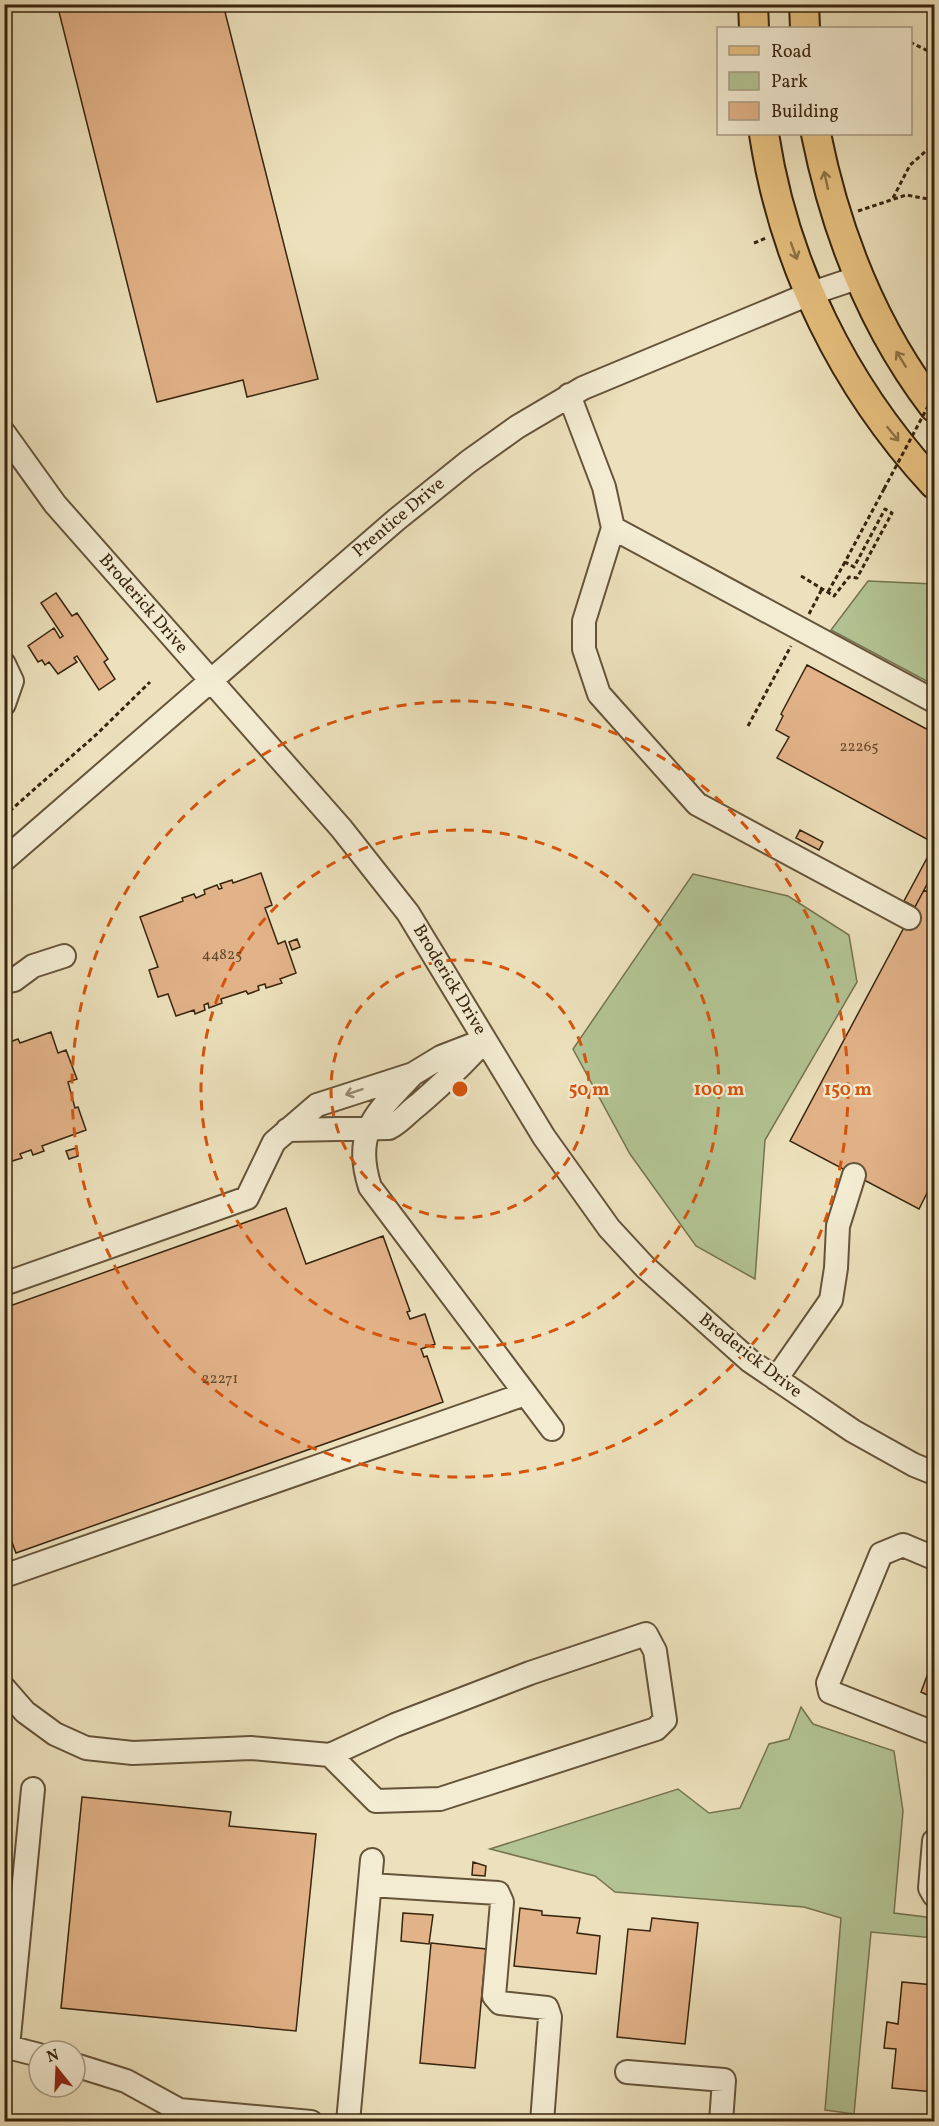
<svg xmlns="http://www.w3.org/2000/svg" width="939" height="2126" viewBox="0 0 939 2126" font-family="Vollkorn,serif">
	<rect width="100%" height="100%" fill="#ece1bc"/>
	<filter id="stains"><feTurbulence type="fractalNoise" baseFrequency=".00333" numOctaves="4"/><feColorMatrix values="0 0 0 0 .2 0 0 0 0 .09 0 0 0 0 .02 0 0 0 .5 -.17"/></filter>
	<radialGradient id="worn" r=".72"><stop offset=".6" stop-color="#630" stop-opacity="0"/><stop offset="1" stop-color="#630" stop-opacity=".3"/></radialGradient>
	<path fill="#b3c494" stroke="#767451" stroke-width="1.5" d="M868,581L934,584V685L831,630Z
		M693,874L788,896L849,935L857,982L765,1140L755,1279L696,1246L630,1154L573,1049Z
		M801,1707L813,1724L894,1751L903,1811L894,1913L934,1918V1938L871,1932L854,2114L825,2110L841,1918L804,1907L615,1892L595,1876L490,1849L678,1789L709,1813L740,1808L769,1744L789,1739Z"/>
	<path fill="#e2b288" stroke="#38250e" stroke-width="1.5" d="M57,4H223L318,379L247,397L243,380L157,402Z
		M56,593L72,616L77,613L108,659L104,662L115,679L99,690L77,656L74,658L77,662L58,674L49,662L45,665L42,660L38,662L28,646L54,628L60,638L63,636L41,603Z
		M807,665L934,733V843L777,758L789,737L776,730L783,716L781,714Z
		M800,830L823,842L819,850L796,838Z
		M934,845V871L915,907L904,901Z
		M261,873L272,905L265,908L278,944L285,941L296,973L280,979L282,983L266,988L265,984L258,986L259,990L248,994L246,991L221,999L222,1003L209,1008L208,1003L204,1005L205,1010L195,1014L194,1010L176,1016L168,994L158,997L149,970L158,967L140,917L183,901L182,898L194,894L196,898L205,894L204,890L217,885L219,889L222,888L220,884L232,880L233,883Z
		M924,890L934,896V1179L919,1209L790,1141Z
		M297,939L300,947L292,950L289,942Z
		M51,1032L58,1053L66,1050L77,1079L68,1082L75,1108L78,1107L86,1130L42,1146L44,1151L33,1155L31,1150L20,1154L22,1158L9,1162L8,1158L4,1159V1044L18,1039L20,1043Z
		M76,1148L78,1156L69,1159L66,1151Z
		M286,1208L306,1264L383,1236L410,1311L407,1312L410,1319L425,1314L435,1344L421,1349L424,1357L427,1356L443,1402L16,1553L4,1521V1308Z
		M934,1657V1698L921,1692Z
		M82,1797L231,1812L229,1826L316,1834L296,2031L61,2008Z
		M473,1862L486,1866L485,1876L472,1875Z
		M520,1908L542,1911V1915L580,1918L577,1933L600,1936L596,1974L514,1966Z
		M403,1913L433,1915L429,1944L401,1941Z
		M652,1918L698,1923L685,2044L617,2037L628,1929L650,1931Z
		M431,1943L486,1949L475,2068L420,2063Z
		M902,1982L934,1985V2092L892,2088L896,2049L884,2048L887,2022L898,2024Z"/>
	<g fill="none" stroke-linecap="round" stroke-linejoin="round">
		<defs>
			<path id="minor" d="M569,395L604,487L613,528L584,621V649L599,694L697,804L909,918
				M4,433L55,504L341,828L408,913L544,1137L609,1228L645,1267L750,1361L853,1431L914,1465L934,1473
				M613,528L934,701
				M4,664L12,681L4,704
				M4,860L396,520L468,462L517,427L583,388L809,294L857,278
				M4,982L14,980L33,966L64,956
				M412,1075C377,1113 352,1131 370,1187L552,1429
				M287,1130L389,1128C401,1122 407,1113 418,1105C441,1085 462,1066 482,1043
				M4,1284L247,1198L274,1142L317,1105L413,1074L441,1057L485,1040
				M776,1379L831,1300L836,1268L838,1226L854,1175
				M934,1558L903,1545L881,1554L828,1683L830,1692L934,1733
				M4,1576L525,1394
				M4,1688L25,1712L55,1734L86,1748L133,1753L251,1748L330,1755L395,1725L530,1673L646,1634L655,1651L665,1720L656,1729L440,1799L376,1801L330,1755
				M934,1841L930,1888L934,1895
				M370,1885L498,1893L502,1902L494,1996L500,2003L547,2008L550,2017L542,2122
				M4,2046L39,2055
				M8,2047L33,1789
				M75,2065L126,2081L179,2110L311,2122
				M627,2072L724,2080L721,2122
				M348,2122L372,1860"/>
			<path id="major" d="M753,4L754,28
				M804,4L805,28
				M764,134C784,265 844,387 934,484
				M816,134C836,233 872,326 934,407"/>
		</defs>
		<use href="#minor" stroke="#65543a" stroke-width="26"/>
		<use href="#major" stroke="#38250e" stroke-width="32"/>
		<path stroke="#38250e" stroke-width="3" stroke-dasharray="4.5 3" stroke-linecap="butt" d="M910,42L934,54
			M893,198L910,165L934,144
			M858,211L906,195L934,200
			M754,243L766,238
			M801,576L834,596L849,577L857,578L892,513L885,509L854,567L845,562L884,489
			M828,592L845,562
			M809,614L822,589
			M748,726L791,646
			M4,816L98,733L150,682"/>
		<use href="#minor" stroke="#f3ecd3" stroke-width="22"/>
		<use href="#major" stroke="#e6c07e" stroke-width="28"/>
		<path stroke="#38250e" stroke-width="3" stroke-dasharray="4.5 3" stroke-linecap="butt" d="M884,489L934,395"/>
	</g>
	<defs><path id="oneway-shaft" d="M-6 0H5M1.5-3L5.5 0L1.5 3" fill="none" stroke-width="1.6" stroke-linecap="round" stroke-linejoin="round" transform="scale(1.5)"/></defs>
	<g stroke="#8f7246">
		<use href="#oneway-shaft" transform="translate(826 180) rotate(-102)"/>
		<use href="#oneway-shaft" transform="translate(794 251) rotate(70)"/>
		<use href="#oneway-shaft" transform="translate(901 359) rotate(-122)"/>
		<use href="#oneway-shaft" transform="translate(893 434) rotate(51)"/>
	</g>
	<use stroke="#968870" href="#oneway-shaft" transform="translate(354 1092) rotate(161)"/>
	<g fill="none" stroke="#d6540c" stroke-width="3" stroke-dasharray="10 8">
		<circle cx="460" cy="1089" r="129"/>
		<circle cx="460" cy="1089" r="259"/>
		<circle cx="460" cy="1089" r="388"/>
	</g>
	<g text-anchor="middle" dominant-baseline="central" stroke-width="4.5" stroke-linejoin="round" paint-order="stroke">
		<g font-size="15" fill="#62482c">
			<text x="859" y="747">22265</text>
			<text x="222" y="955">44825</text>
			<text x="220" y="1379">22271</text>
		</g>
		<g font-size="18" fill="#38250e" stroke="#f3ecd3">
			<text transform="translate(399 518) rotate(-40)">Prentice Drive</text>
			<text transform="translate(143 604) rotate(49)">Broderick Drive</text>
			<text transform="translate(449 980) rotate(59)">Broderick Drive</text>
			<text transform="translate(750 1356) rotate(38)">Broderick Drive</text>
		</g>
	</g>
	<circle cx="460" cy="1089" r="9" fill="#d6540c" stroke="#f3ecd3" stroke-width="3"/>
	<g font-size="18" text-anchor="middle" font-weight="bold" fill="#d6540c" stroke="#f3ecd3" stroke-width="4.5" stroke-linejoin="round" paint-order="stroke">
		<text x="589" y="1095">50 m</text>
		<text x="719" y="1095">100 m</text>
		<text x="848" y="1095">150 m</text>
	</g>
	<rect width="939" height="2126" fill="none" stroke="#ece1bc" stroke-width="24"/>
	<rect x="6" y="6" width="927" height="2114" fill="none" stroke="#38250e" stroke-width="3"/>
	<rect x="12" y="12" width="915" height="2102" fill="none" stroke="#38250e" stroke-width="1.5"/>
	<rect x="717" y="27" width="195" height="108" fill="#f3ecd3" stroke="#a89c84" stroke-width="1.5"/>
	<rect x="729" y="46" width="30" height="9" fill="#e6c07e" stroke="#a89c84" stroke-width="1.5"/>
	<text x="771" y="57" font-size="18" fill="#38250e">Road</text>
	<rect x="729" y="72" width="30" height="18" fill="#b3c494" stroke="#a89c84" stroke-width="1.5"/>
	<text x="771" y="87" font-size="18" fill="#38250e">Park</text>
	<rect x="729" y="102" width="30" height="18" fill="#e2b288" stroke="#a89c84" stroke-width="1.5"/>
	<text x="771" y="117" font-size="18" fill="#38250e">Building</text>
	<g transform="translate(57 2069) rotate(342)"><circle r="28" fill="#f3ecd3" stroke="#a89c84" stroke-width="1.5"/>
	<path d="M0-4.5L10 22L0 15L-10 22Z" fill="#8f2418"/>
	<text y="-9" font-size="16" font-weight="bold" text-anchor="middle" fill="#38250e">N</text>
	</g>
	<rect width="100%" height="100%" filter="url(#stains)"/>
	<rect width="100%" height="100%" fill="url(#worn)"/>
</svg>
